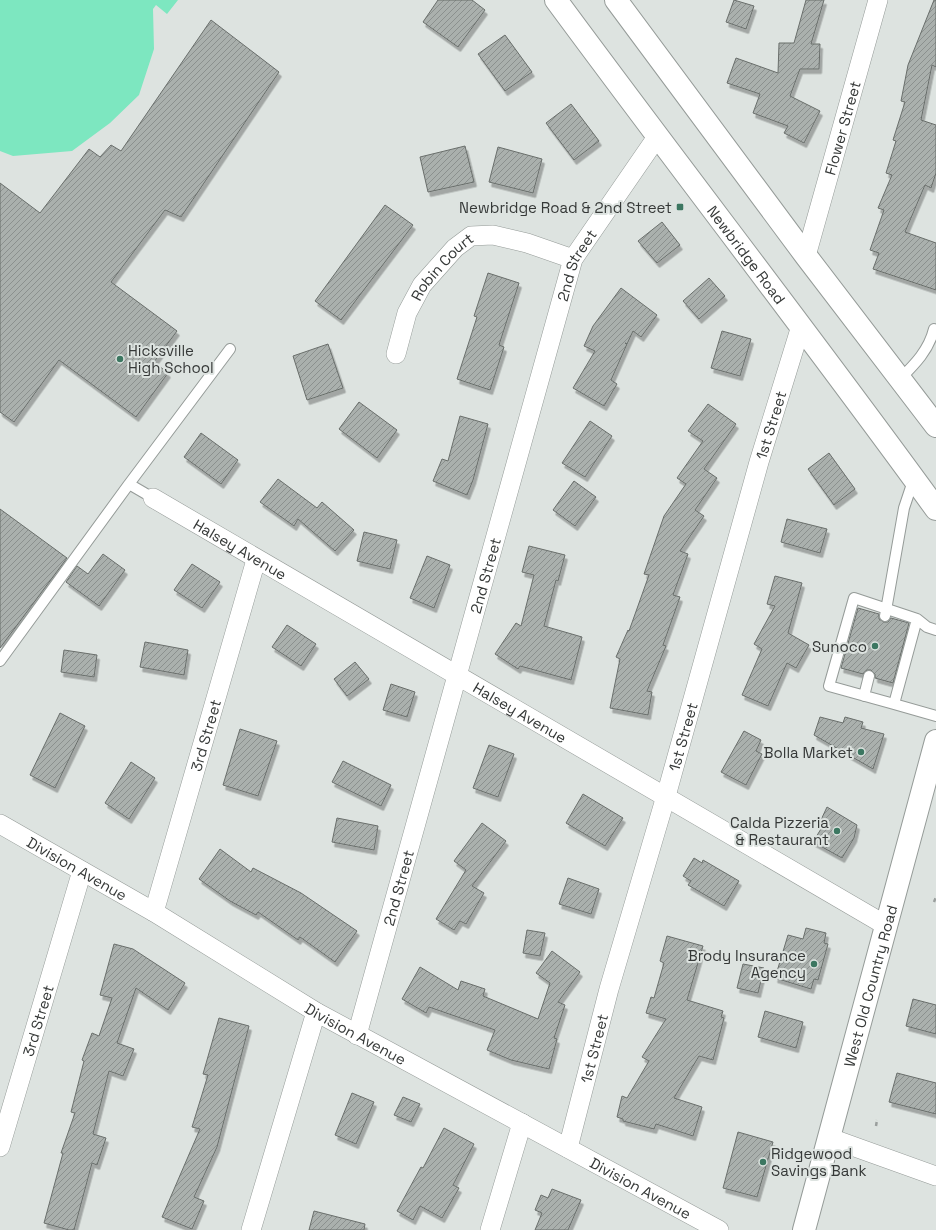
<svg xmlns="http://www.w3.org/2000/svg" width="936" height="1230" viewBox="0 0 936 1230" font-family="'Space Grotesk',sans-serif">
	<defs>
		<pattern id="building-hatch" width="6" height="6" patternUnits="userSpaceOnUse"><rect width="6" height="6" fill="#aab0ad"/><path d="M-1 1l2-2M0 6l6-6M5 7l2-2" fill="none" stroke="#8b908e"/></pattern>
		<filter id="shadow"><feDropShadow dx="2.5" dy="4.5" stdDeviation="0" flood-color="#0004"/></filter>
	</defs>
	<rect width="100%" height="100%" fill="#dde3e0"/>
	<path fill="#7de7c0" d="M0,0H178L167,14L156,5L153,9L154,49L139,95L110,123L72,151L13,156L0,151Z"/>
	<path fill="url(#building-hatch)" stroke="#696e6b" filter="url(#shadow)" d="M438,0H472L485,10L458,47L423,22Z
		M734,0L754,6L746,29L726,22Z
		M806,0H824L811,44H820L819,69H800L790,96L820,111L804,143L784,133L788,126L753,113L760,94L727,83L736,58L778,73L779,43H794Z
		M934,0H936V67L932,65L921,120L936,125V173L931,188L925,185L905,232L936,243V290L873,269L879,253L870,250L884,210L878,208L892,175L886,173L896,141L893,140L905,102L901,101L908,65Z
		M211,20L279,72L181,217L165,210L111,282L177,331L154,362L168,373L136,417L59,360L14,422L0,412V183L40,213L89,149L100,157L111,145L121,151Z
		M505,35L532,72L505,91L478,54Z
		M571,104L599,141L574,160L546,123Z
		M465,146L474,182L428,192L420,157Z
		M498,147L542,159L533,193L489,182Z
		M385,205L413,225L341,320L315,301Z
		M662,222L680,245L657,263L638,241Z
		M488,273L519,283L499,345L504,347L490,390L457,379L477,317L474,316Z
		M709,278L725,296L699,319L683,301Z
		M621,288L657,315L641,337L633,331L627,344L625,343L627,344L611,380L617,384L604,406L573,388L595,351L584,346L593,326Z
		M722,331L751,339L740,376L711,368Z
		M328,344L343,388L307,400L293,356Z
		M359,402L397,430L377,458L339,429Z
		M708,404L736,424L704,469L717,478L695,510L704,516L680,551L688,554L673,595L680,597L663,645L666,646L647,691L652,692L648,715L610,708L620,659L616,657L628,630L629,631L649,575L644,574L664,516L686,484L677,478L703,441L688,431Z
		M460,416L488,424L473,480L467,495L433,481L442,459L448,461Z
		M590,421L612,436L585,477L562,463Z
		M201,433L238,460L221,484L184,457Z
		M829,453L855,489L834,505L808,469Z
		M278,479L317,508L322,502L354,530L335,551L298,519L294,526L260,502Z
		M574,481L596,497L575,526L553,510Z
		M0,509L67,558L0,648Z
		M787,519L827,529L820,553L781,542Z
		M364,532L397,540L390,569L357,561Z
		M529,546L565,555L558,581L556,580L544,626L582,637L571,680L520,666L518,669L495,654L516,623L521,626L534,575L522,572Z
		M103,554L125,570L99,606L66,582L77,566L88,574Z
		M427,556L450,565L434,608L410,598Z
		M192,564L220,582L202,608L174,590Z
		M775,576L802,583L788,633L809,645L796,668L787,663L768,706L742,695L762,649L754,644L775,606L767,604Z
		M858,608L879,614V619L884,622H888L891,618L909,623L893,683L875,678V674L871,670H867L863,674L841,668Z
		M287,625L316,644L301,666L272,647Z
		M145,642L188,650L184,675L140,667Z
		M64,650L97,655L94,677L61,672Z
		M355,662L369,679L347,696L334,679Z
		M391,684L415,692L407,717L383,710Z
		M60,713L85,726L55,788L30,775Z
		M820,717L843,723L845,717L863,722L861,728L884,734L873,769L814,735Z
		M240,729L277,741L258,796L223,785Z
		M744,731L761,740L756,751L762,754L746,785L721,772Z
		M489,745L514,754L498,797L473,788Z
		M343,761L391,785L381,806L332,782Z
		M131,762L155,778L129,819L105,803Z
		M583,794L623,818L605,846L566,823Z
		M827,807L857,825L854,838L842,858L813,842L824,824L820,822Z
		M337,818L378,826L374,850L332,842Z
		M482,823L506,841L472,886L484,893L466,924L460,921L454,930L436,919L466,870L454,861Z
		M220,849L251,872L253,868L301,893L357,931L335,962L300,937L298,940L258,912L256,915L230,901L199,879Z
		M694,858L702,863L703,860L739,881L724,906L688,885L691,881L683,876Z
		M568,878L599,889L591,914L559,904Z
		M806,928L826,933L824,943L828,944L818,980L814,979L811,989L775,978L788,935L803,939Z
		M527,930L545,933L540,956L523,953Z
		M667,936L703,946L687,1000L723,1011L721,1017L724,1018L713,1060L699,1056L674,1098L702,1107L693,1136L656,1124L654,1129L623,1121V1119L617,1117L622,1096L627,1098L649,1061L642,1057L666,1019L646,1013L651,997L654,998L664,963L660,961Z
		M114,944L133,949L185,983L168,1010L136,988L117,1043L134,1049L123,1076L109,1071L93,1134L106,1138L97,1165L92,1163L74,1230H69L44,1223L63,1153H61L75,1113L71,1112L84,1061L82,1060L92,1033L99,1036L112,998L100,995Z
		M552,951L580,972L558,1002L565,1005L554,1038L557,1039L549,1069L511,1060L487,1050L495,1030L429,1007L426,1013L402,999L420,967L458,990L461,981L485,989L483,996L538,1019L550,983L536,973Z
		M743,964L764,968L758,993L737,988Z
		M913,999L936,1005V1034L906,1026Z
		M765,1011L803,1022L796,1048L758,1037Z
		M219,1018L249,1026L217,1147L194,1197L204,1201L192,1229L162,1217L200,1129L192,1127L208,1075L203,1074Z
		M897,1073L936,1083V1114L889,1102Z
		M352,1093L374,1102L356,1144L335,1135Z
		M403,1097L420,1104L411,1122L394,1115Z
		M444,1128L474,1144L453,1185L459,1188L442,1218L420,1206L413,1220L397,1211L421,1167L423,1168Z
		M738,1132L773,1142L757,1197L723,1188Z
		M552,1189L581,1200L568,1230H535L542,1213L535,1210L541,1195L548,1198Z
		M314,1211L365,1224L364,1230H309Z"/>
	<g fill="none" stroke-linecap="round" stroke-linejoin="round">
		<defs>
			<path id="service" d="M900,379C915,364 929,350 934,329
				M129,484L230,349
				M885,616L904,508L914,478
				M917,619L894,704L829,686L854,598L917,619L927,627L936,630
				M0,661L129,484L153,498
				M864,696L869,676
				M894,704L936,716"/>
			<g id="minor">
				<path id="s1" d="M806,256L878,0"/>
				<path id="s2" d="M396,354L407,313L422,285L455,248L471,236L493,235L527,243L573,259"/>
				<path id="s3" d="M153,498L887,926"/>
				<path id="s4" d="M0,824L154,912L316,1012L719,1230"/>
				<path id="s5" d="M154,912L256,560"/>
				<path id="s6" d="M357,1035L573,259L657,137"/>
				<path d="M830,1138L936,1176"/>
				<path id="s7" d="M0,1147L82,871"/>
				<path id="s8" d="M568,1148L609,989L666,796L759,462L801,326"/>
				<path d="M251,1230L316,1012"/>
				<path d="M490,1230L522,1123"/>
			</g>
			<g id="primary">
				<path id="s9" d="M556,0C682,171 812,338 936,509"/>
				<path d="M616,0L806,256L936,426"/>
				<path id="s10" d="M804,1230L936,741"/>
			</g>
		</defs>
		<use href="#service" stroke="#959b98" stroke-width="12"/>
		<use href="#minor" stroke="#959b98" stroke-width="20"/>
		<use href="#primary" stroke="#959b98" stroke-width="24"/>
		<path stroke="#9a9f9d" stroke-width="2.5" stroke-dasharray="4 2" stroke-linecap="butt" d="M934,902L936,897
			M876,1126L877,1120"/>
		<use href="#service" stroke="#fff" stroke-width="10"/>
		<use href="#minor" stroke="#fff" stroke-width="19"/>
		<use href="#primary" stroke="#fff" stroke-width="22"/>
	</g>
	<g fill="#3c7761" stroke="#dde3e0" stroke-width="1.5">
		<rect x="676" y="203" width="8" height="8" rx="2"/>
		<circle cx="120" cy="359" r="4"/>
		<circle cx="875" cy="646" r="4"/>
		<circle cx="861" cy="752" r="4"/>
		<circle cx="837" cy="831" r="4"/>
		<circle cx="814" cy="964" r="4"/>
		<circle cx="763" cy="1162" r="4"/>
	</g>
	<g text-anchor="middle" dominant-baseline="central" stroke-width="4" stroke-linejoin="round" paint-order="stroke">
		<g font-size="15" fill="#363938" stroke="#dde3e0">
			<text stroke="none"><textPath href="#s1" startOffset="133">Flower Street</textPath></text>
			<text stroke="none"><textPath href="#s9" startOffset="318">Newbridge Road</textPath></text>
			<text stroke="none"><textPath href="#s6" startOffset="801">2nd Street</textPath></text>
			<text stroke="none"><textPath href="#s2" startOffset="101">Robin Court</textPath></text>
			<text stroke="none"><textPath href="#s8" startOffset="751">1st Street</textPath></text>
			<text stroke="none"><textPath href="#s3" startOffset="101">Halsey Avenue</textPath></text>
			<text stroke="none"><textPath href="#s6" startOffset="477">2nd Street</textPath></text>
			<text stroke="none"><textPath href="#s3" startOffset="425">Halsey Avenue</textPath></text>
			<text stroke="none"><textPath href="#s5" startOffset="184">3rd Street</textPath></text>
			<text stroke="none"><textPath href="#s8" startOffset="427">1st Street</textPath></text>
			<text stroke="none"><textPath href="#s4" startOffset="89">Division Avenue</textPath></text>
			<text stroke="none"><textPath href="#s6" startOffset="153">2nd Street</textPath></text>
			<text stroke="none"><textPath href="#s10" startOffset="253">West Old Country Road</textPath></text>
			<text stroke="none"><textPath href="#s7" startOffset="132">3rd Street</textPath></text>
			<text stroke="none"><textPath href="#s4" startOffset="413">Division Avenue</textPath></text>
			<text stroke="none"><textPath href="#s8" startOffset="103">1st Street</textPath></text>
			<text stroke="none"><textPath href="#s4" startOffset="737">Division Avenue</textPath></text>
		</g>
		<g font-size="15" fill="#363938" stroke="#dde3e0" text-anchor="end">
			<text x="672" y="207">Newbridge Road &amp; 2nd Street</text>
			<text x="128" y="350" text-anchor="start">Hicksville<tspan x="128" dy="17">High School</tspan></text>
			<text x="867" y="646">Sunoco</text>
			<text x="853" y="752">Bolla Market</text>
			<text x="829" y="822">Calda Pizzeria<tspan x="829" dy="17">&amp; Restaurant</tspan></text>
			<text x="806" y="955">Brody Insurance<tspan x="806" dy="17">Agency</tspan></text>
			<text x="771" y="1153" text-anchor="start">Ridgewood<tspan x="771" dy="17">Savings Bank</tspan></text>
		</g>
	</g>
</svg>
